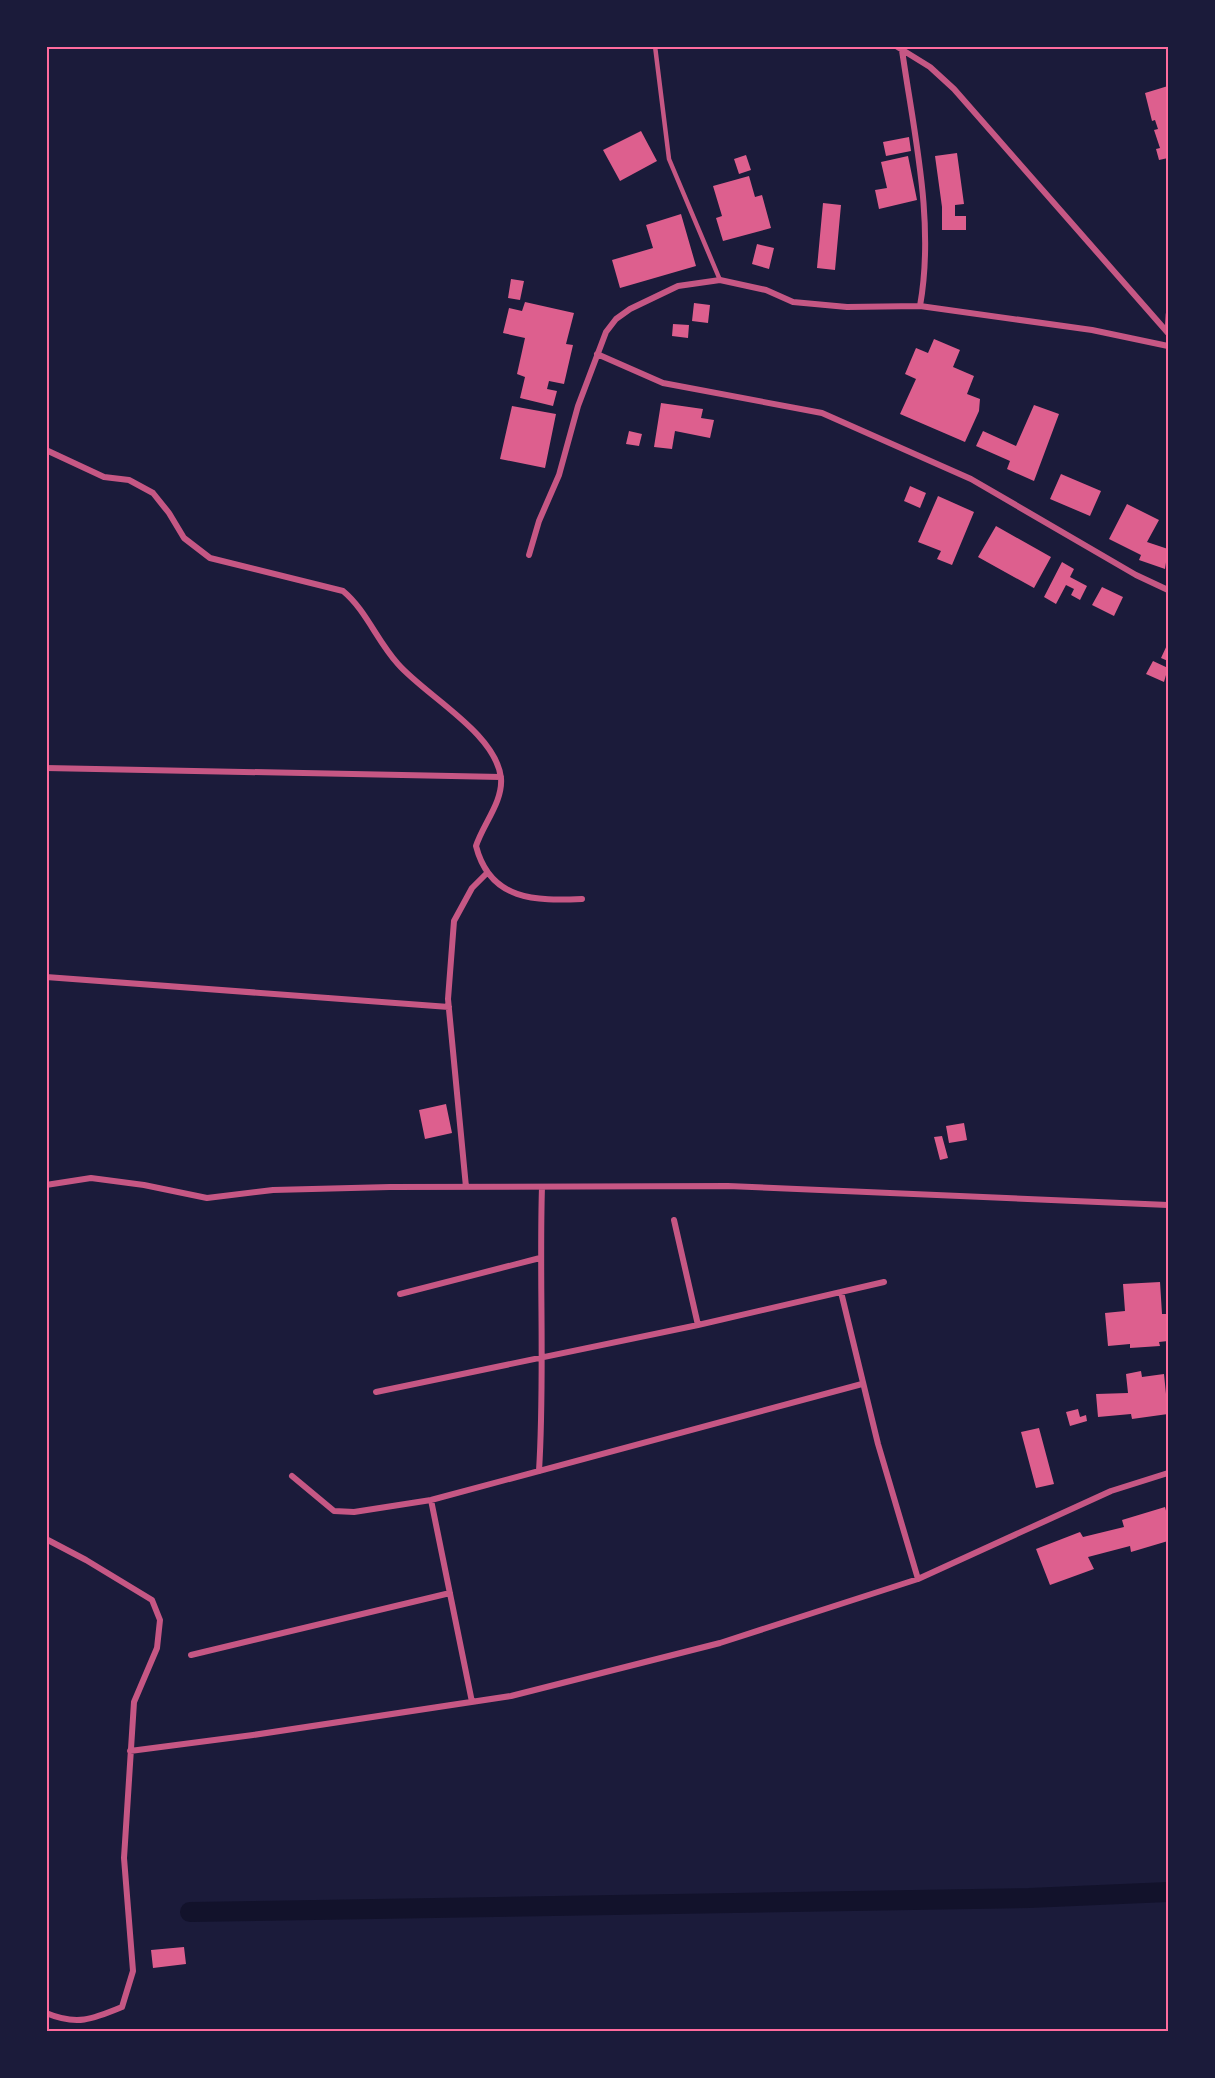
<svg xmlns="http://www.w3.org/2000/svg" width="1215" height="2078" viewBox="0 0 1215 2078" font-family="Merriweather,serif">
	<rect width="100%" height="100%" fill="#1b1b3a"/>
	<g fill="none" stroke-linecap="round" stroke-linejoin="round">
		<path stroke="#12122b" stroke-width="20" d="M190,1912L1029,1898L1168,1892"/>
	</g>
	<path fill="#dd5f8e" d="M1168,86V158L1159,160L1156,149L1160,148L1154,130L1158,129L1155,120L1152,121L1145,93Z
		M641,131L657,161L620,181L603,150Z
		M909,137L911,151L886,156L883,142Z
		M957,153L964,204L955,205V216H966V230H942V207L935,156Z
		M746,155L751,170L739,174L734,159Z
		M908,156L917,200L879,209L875,190L887,188L881,162Z
		M749,176L755,197L762,195L771,228L723,241L716,218L722,216L713,186Z
		M823,203L841,205L835,270L817,268Z
		M681,214L696,266L620,288L612,260L653,248L646,225Z
		M757,244L774,248L769,269L752,264Z
		M511,279L524,281L520,300L508,298Z
		M525,302L574,313L566,344L573,345L564,384L549,381L547,389L557,391L553,406L520,398L525,377L517,374L525,338L503,333L509,308L522,311Z
		M694,303L710,305L708,323L692,321Z
		M673,324L689,325L688,338L672,336Z
		M934,339L960,350L953,367L974,376L967,394L980,399L979,411L965,442L900,414L916,379L905,374L916,348L928,353Z
		M661,403L703,409L701,418L714,420L710,438L675,431L672,449L654,447Z
		M1034,405L1059,414L1034,481L1007,469L1010,461L976,446L983,431L1016,446Z
		M512,406L556,414L545,468L500,459Z
		M629,431L642,434L639,446L626,444Z
		M1061,474L1101,491L1090,516L1050,499Z
		M910,486L926,493L920,508L904,501Z
		M938,496L974,512L952,565L937,559L941,551L918,542Z
		M1127,504L1159,520L1147,542L1168,549L1165,569L1139,560L1141,555L1109,539Z
		M996,526L1051,557L1034,588L978,557Z
		M1062,562L1074,569L1070,577L1087,586L1080,600L1071,595L1074,589L1066,585L1056,604L1044,597Z
		M1102,587L1123,597L1114,616L1092,605Z
		M1168,643V661L1161,658Z
		M1153,661L1168,668L1164,682L1146,674Z
		M446,1104L452,1133L425,1139L419,1110Z
		M964,1123L967,1140L949,1143L946,1126Z
		M942,1136L948,1158L940,1160L934,1137Z
		M1160,1282L1162,1314H1168V1341L1159,1342L1160,1346L1130,1348V1344L1108,1346L1105,1313L1125,1311L1123,1284Z
		M1141,1371L1142,1377L1164,1374L1168,1414L1132,1419L1131,1414L1098,1417L1096,1394L1128,1393L1126,1374Z
		M1078,1409L1080,1417L1086,1415L1087,1421L1070,1426L1066,1412Z
		M1039,1428L1054,1484L1036,1488L1021,1432Z
		M1165,1507L1168,1518V1541L1131,1552L1130,1546L1088,1557L1094,1569L1050,1585L1036,1549L1080,1532L1083,1537L1124,1527L1122,1520Z
		M184,1947L186,1964L153,1968L151,1950Z"/>
	<g fill="none" stroke-linecap="round" stroke-linejoin="round">
		<path stroke="#c65784" stroke-width="4.5" d="M655,46L669,159L720,280
			M1167,330L1168,314"/>
		<path stroke="#c65784" stroke-width="6" d="M896,46L930,67L954,89L1168,333
			M902,50C914,134 935,222 920,306
			M597,354L663,383L822,413L971,479L1136,575L1168,590
			M46,450L104,477L129,480L153,493L169,513L184,538L210,558L343,591C366,610 377,641 398,664C426,696 496,733 501,778C503,802 483,824 476,846C490,901 536,901 582,899
			M529,555L539,521L559,475L578,406L606,332L616,319L630,309L678,286L720,280L766,290L793,302L847,307L920,306L1092,330L1168,346
			M46,768L501,777
			M46,977L449,1007
			M46,1185L91,1178L144,1185L207,1198L273,1190L390,1187L728,1186L1168,1205
			M466,1187L448,999L454,921L472,888L487,873
			M674,1220L698,1325
			M841,1292L878,1444L918,1579
			M400,1294L540,1258
			M376,1392L698,1325L884,1282
			M539,1471C545,1376 539,1281 542,1187
			M292,1476L334,1511L354,1512L431,1500L862,1384
			M431,1500L472,1702
			M46,1539L86,1560L152,1600L160,1620L157,1648L134,1702L124,1858L133,1971L122,2007C93,2019 77,2026 46,2013
			M191,1655L450,1593
			M130,1751L253,1735L511,1696L720,1643L918,1579L1111,1491L1168,1473"/>
	</g>
	<rect width="1215" height="2078" fill="none" stroke="#1b1b3a" stroke-width="96"/>
	<rect x="48" y="48" width="1119" height="1982" fill="none" stroke="#ff6b9d" stroke-width="2"/>
</svg>
